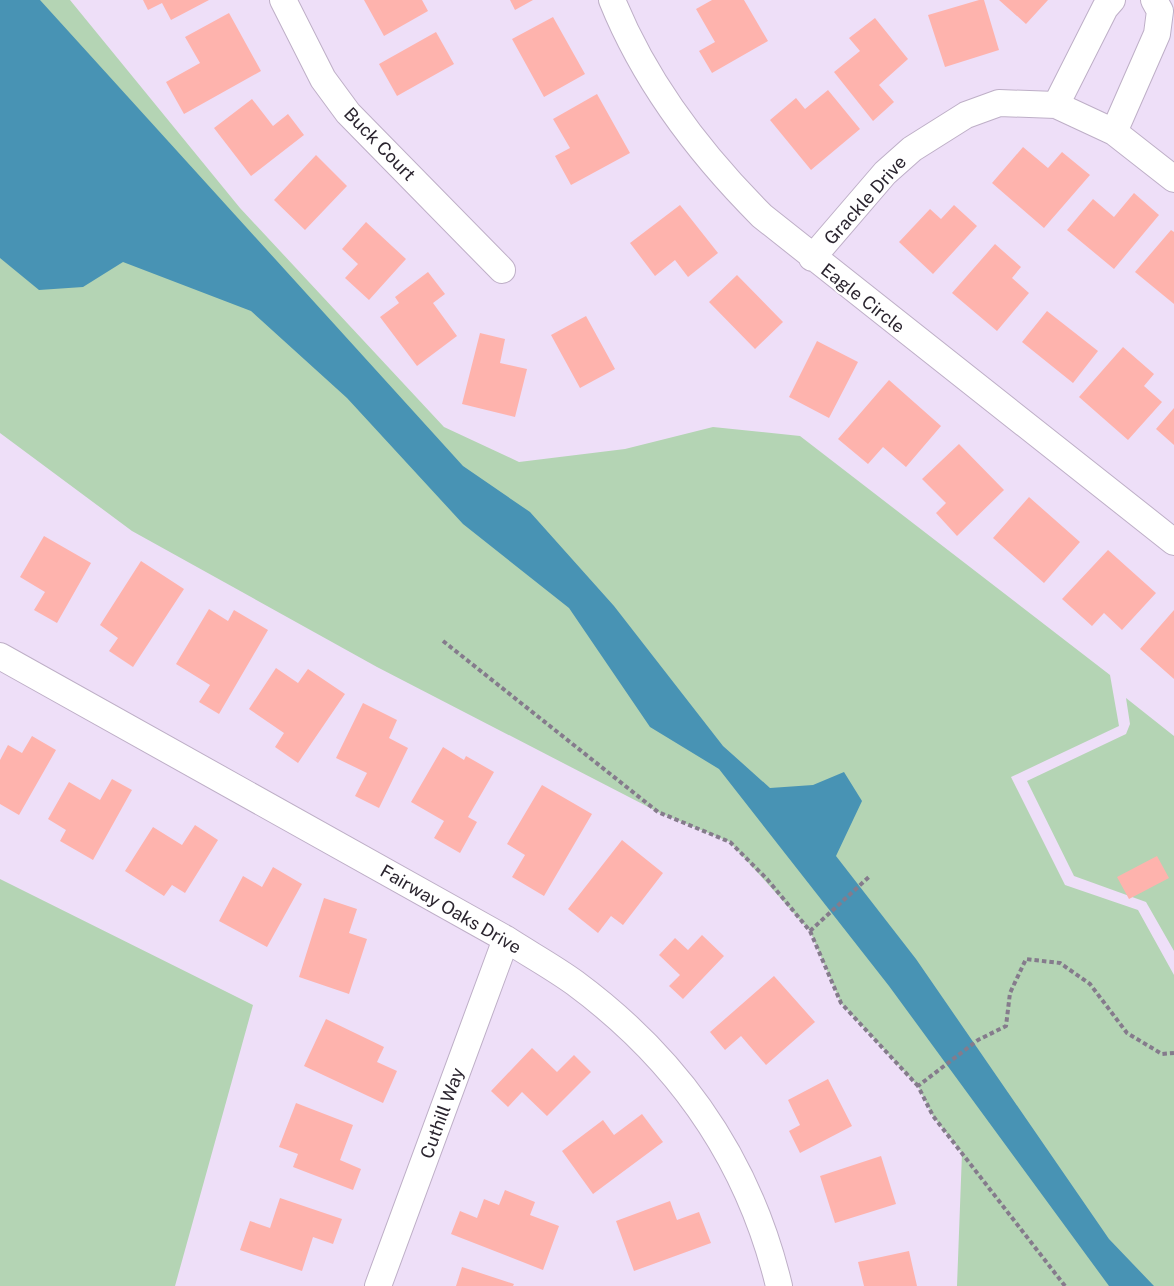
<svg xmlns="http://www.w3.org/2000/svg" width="1174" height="1286" viewBox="0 0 1174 1286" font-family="'Public Sans',sans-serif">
	<rect width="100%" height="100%" fill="#eedff8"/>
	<path fill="#b4d4b4" d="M0,0H70L240,208L444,427L519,462L625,449L713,427L800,436L1110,675L1119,726L1011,777L1065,885L1138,910L1174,975V1286H957L962,1153L933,1116L918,1086L841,1003L810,931L730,842L658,812L377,667L132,531L0,433Z
		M1126,698L1174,736V951L1146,902L1074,876L1027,781L1126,734L1130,724Z
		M0,879L253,1005L175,1286H0Z"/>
	<path fill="#4893b4" d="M0,0H40L463,466L530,512L614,606L723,746L770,788L813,785L844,772L862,801L836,856L916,959L1109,1239L1154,1286H1109L889,986L719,769L650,727L569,608L463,524L347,398L251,311L123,262L83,287L39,290L0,258Z"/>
	<path fill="#feb3ad" d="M143,0H209L171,20L162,3L148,10Z
		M364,0H422L428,11L384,36Z
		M510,0H533L515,10Z
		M712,0H744L768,41L712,73L699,51L715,42L696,9Z
		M979,0H984L999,50L945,67L928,15Z
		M999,0H1048L1026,24Z
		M229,13L261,71L184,114L166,82L200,63L185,37Z
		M553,17L585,74L544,97L512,39Z
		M875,18L908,59L879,85L894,102L873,121L834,72L860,51L849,38Z
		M436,32L454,64L397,96L379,64Z
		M828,90L860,129L811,170L770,120L796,98L805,109Z
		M597,94L630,153L571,185L555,156L570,148L553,119Z
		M252,99L273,126L288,114L304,135L251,176L214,128Z
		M1023,147L1048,168L1062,152L1090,175L1044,228L992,183Z
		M316,155L347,186L305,230L274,200Z
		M1134,193L1159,215L1114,269L1067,230L1093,199L1114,217Z
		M680,205L718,253L688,277L675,260L655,276L630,243Z
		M954,205L977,226L933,274L899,242L930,209L941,219Z
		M366,222L406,259L369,300L345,278L358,264L342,249Z
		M1171,230L1174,232V304L1135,272Z
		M995,244L1021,267L1012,278L1029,293L997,331L952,293Z
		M428,272L445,294L433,303L457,336L417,366L380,317L399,303L395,297Z
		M737,275L783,322L755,349L709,302Z
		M1047,311L1098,351L1073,383L1022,342Z
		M586,316L615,369L580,388L551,335Z
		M480,333L505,339L500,363L527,369L515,417L462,404Z
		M817,341L858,362L829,418L789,397Z
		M1123,347L1154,374L1144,386L1162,402L1128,440L1079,397Z
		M889,380L941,426L906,467L883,447L868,464L838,439Z
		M1174,408V445L1156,429Z
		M959,444L1004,490L957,536L936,513L946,503L922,479Z
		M1029,497L1080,542L1044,583L993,538Z
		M44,536L91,563L57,623L34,610L45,592L20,577Z
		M1108,550L1156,593L1122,630L1104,613L1092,626L1062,599Z
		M141,561L184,589L133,667L109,651L118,638L100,625Z
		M209,609L228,621L234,610L268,630L219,714L199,702L210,685L176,664Z
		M1174,610V679L1140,649Z
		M276,668L298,683L308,669L345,694L298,763L275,747L284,733L249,709Z
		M363,703L397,720L389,738L408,748L379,808L355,796L367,773L336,758Z
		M32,736L56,750L19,815L0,804V760L8,745L22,753Z
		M443,747L464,760L466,756L494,772L468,817L477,822L460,853L434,838L444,821L411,802Z
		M112,779L132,790L93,860L60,841L66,830L48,819L69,782L100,800Z
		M542,785L592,814L544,896L512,877L525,855L507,844Z
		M195,825L218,840L185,893L172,885L164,896L125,871L153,827L182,845Z
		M622,840L663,873L623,925L611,916L598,933L568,909Z
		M1157,856L1169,878L1129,899L1117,877Z
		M273,867L302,884L267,947L219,921L243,876L262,887Z
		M324,898L357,909L349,933L367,939L349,994L299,977Z
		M702,935L724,956L683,999L669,986L680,975L659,955L675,938L688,950Z
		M774,976L815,1022L766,1065L741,1036L725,1050L710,1032Z
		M326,1019L384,1047L377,1062L397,1071L383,1103L304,1066Z
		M532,1048L557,1072L574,1055L591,1072L547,1116L522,1092L508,1107L491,1091Z
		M828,1079L852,1126L800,1153L789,1131L800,1125L788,1100Z
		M296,1103L353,1125L340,1160L361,1169L353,1190L293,1167L298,1154L279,1147Z
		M642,1114L663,1142L593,1194L562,1151L603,1120L614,1135Z
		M881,1156L896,1204L835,1223L820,1176Z
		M505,1190L535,1202L530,1215L559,1226L543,1270L451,1234L460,1211L477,1218L484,1199L499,1205Z
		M280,1198L342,1219L333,1244L313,1237L302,1271L240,1250L250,1221L270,1228Z
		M670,1201L677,1220L699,1212L711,1243L634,1271L616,1221Z
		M909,1251L917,1286H864L858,1262Z
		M462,1267L514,1284L513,1286H456Z"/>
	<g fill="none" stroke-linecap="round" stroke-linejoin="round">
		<defs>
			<path id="minor" d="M283,0L323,79L348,113L502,270
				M612,0C645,82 700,154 762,216L1174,542
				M1056,105L1105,8L1112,0
				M1114,132L1157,34L1160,11L1154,0
				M812,258L885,173L912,149L966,115L999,103L1056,105L1114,132L1174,179
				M0,656L506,939C529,954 553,967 575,983C679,1060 749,1161 779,1286
				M378,1286L506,939"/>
		</defs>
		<use href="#minor" stroke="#beafc7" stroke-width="28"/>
		<path stroke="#857b8c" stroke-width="4" stroke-dasharray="4.5 3" stroke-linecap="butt" d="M443,641L658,812L730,842L767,879L810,931L841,1003L918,1086
			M810,931L870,876
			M1065,1286L933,1116L918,1086L978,1040L1006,1026L1010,993L1026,959L1060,963L1090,984L1127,1033L1162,1054L1174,1053"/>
		<use href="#minor" stroke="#fff" stroke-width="26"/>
	</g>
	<g text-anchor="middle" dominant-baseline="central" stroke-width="4.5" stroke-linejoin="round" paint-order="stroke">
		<g font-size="18" fill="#2b252f" stroke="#fff">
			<text transform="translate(380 144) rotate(46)">Buck Court</text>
			<text transform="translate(865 200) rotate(-48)">Grackle Drive</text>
			<text transform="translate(863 298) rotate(38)">Eagle Circle</text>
			<text transform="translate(451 909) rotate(30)">Fairway Oaks Drive</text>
			<text transform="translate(442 1113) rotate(-70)">Cuthill Way</text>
		</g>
	</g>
</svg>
